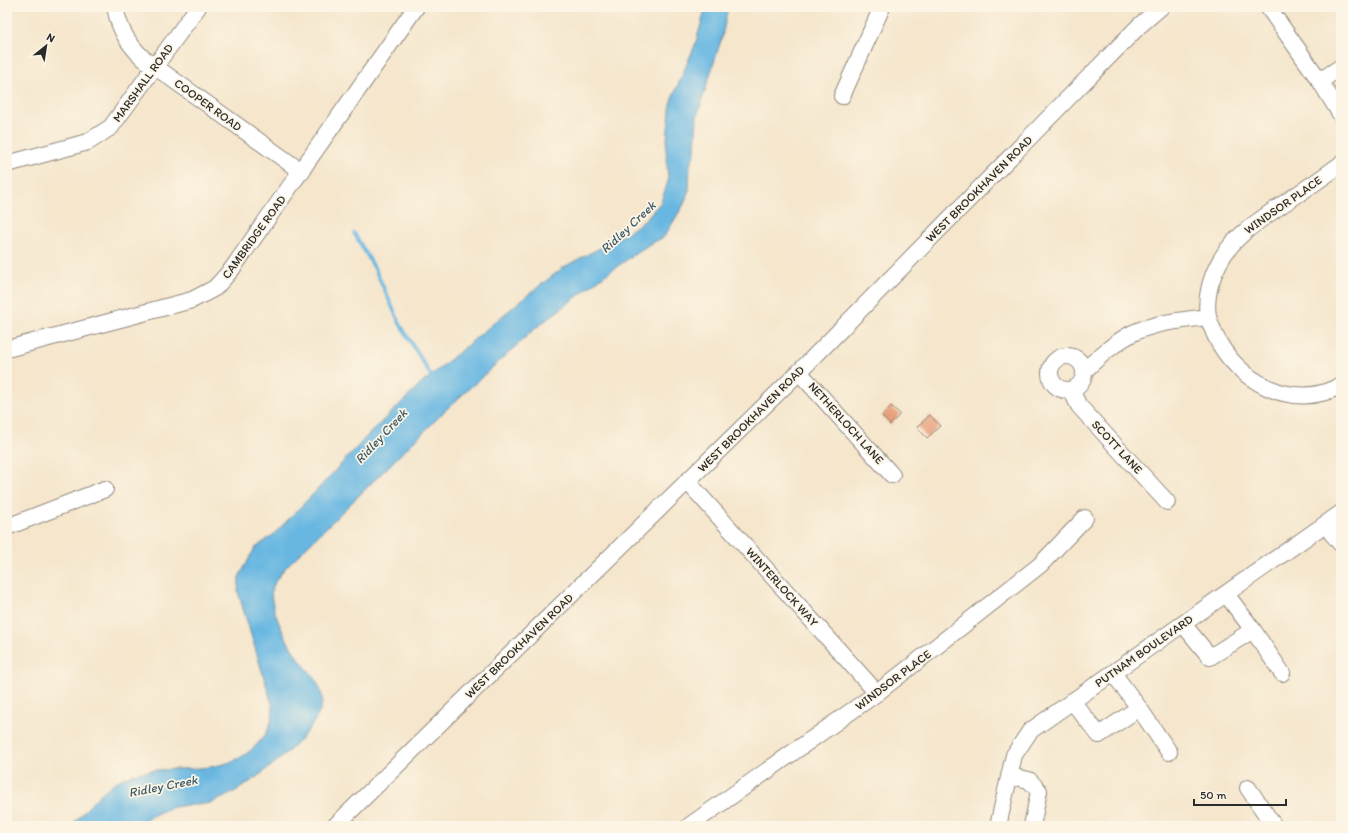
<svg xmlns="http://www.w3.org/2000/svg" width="1348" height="833" viewBox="0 0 1348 833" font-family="Itim,sans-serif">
	<rect width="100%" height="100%" fill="#fcf5e5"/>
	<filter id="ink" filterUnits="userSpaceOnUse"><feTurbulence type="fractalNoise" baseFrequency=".025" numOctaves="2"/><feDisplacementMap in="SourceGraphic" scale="8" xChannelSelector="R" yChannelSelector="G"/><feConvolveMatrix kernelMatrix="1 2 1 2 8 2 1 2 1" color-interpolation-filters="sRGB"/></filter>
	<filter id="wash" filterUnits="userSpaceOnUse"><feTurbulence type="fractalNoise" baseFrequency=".012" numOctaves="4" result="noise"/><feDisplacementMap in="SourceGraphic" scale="16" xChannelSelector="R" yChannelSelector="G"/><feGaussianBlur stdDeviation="0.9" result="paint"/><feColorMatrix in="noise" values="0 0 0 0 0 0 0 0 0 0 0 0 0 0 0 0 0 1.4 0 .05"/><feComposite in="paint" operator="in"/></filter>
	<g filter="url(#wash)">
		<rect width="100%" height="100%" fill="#f5e6cc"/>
		<path fill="#67b7e2" stroke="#497186" d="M706,7H728L722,37L697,116L695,152L690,165L689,190L684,204L664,237L648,245L605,275L537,327L450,406L287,566C281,573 275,580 272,589C268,606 287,642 297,656C307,670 324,684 322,703C321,715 307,732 299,741C280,761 237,795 210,803C196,806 181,804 168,809C158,812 150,818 140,821C118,828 94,826 71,826C87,810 103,786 125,777C170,759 225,784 261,740C270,730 274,717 272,704L238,592L239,577L255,548L273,535L317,490L370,433L421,384L525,297L564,267L622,236L643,222L661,202L668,181L666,149L671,101L695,45Z"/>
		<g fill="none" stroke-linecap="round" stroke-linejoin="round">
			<path stroke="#67b7e2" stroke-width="3.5" d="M354,233L375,269L400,324L433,379"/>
		</g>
		<g id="blocks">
			<path fill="#e8a07b" d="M891,406L900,414L890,425L882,416Z
				M930,415L940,426L927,438L917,427Z"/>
		</g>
	</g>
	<g filter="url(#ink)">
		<use href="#blocks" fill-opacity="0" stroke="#90887c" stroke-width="1"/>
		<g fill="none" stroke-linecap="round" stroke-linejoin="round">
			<defs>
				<path id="minor" d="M115,7C119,28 127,43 143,58L302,172
					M1268,7L1320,81L1341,115
					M1320,81L1341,67
					M842,96L882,7
					M7,164L88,142L111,127L198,7
					M1341,164C1322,178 1303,191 1283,204C1259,221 1233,236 1219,263C1211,278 1205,298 1208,316C1209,322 1213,329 1215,335C1236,381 1294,413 1341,385
					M7,349L192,300L215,288L232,269L416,7
					M1050 373a17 17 0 1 1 34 0a17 17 0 1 1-34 0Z
					M1084,371C1099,357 1116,341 1135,332C1158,322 1184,320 1208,317
					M799,372L892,475
					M1071,390L1079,406L1167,502
					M687,481L877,693
					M1325,525L1341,544
					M7,527L105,489
					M1183,624L1210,657L1253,630L1226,594
					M1253,630L1282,673
					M1072,701L1099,735L1139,708L1113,673
					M1139,708L1169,752
					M1010,776L1029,780L1039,791L1032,826
					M1248,788L1274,826
					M335,826L799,372L1139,26L1161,7
					M689,826L877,693L1040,565L1085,518
					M998,826L1014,755L1030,731L1341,513"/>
			</defs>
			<use href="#minor" stroke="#90887c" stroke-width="18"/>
			<use href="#minor" stroke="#fff" stroke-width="16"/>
		</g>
	</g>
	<g text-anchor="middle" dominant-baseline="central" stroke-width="3.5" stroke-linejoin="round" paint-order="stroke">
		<g font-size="12" fill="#2b2b2b" stroke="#fcf5e5">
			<text transform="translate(143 83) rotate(-54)">MARSHALL ROAD</text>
			<text transform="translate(208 105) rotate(36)">COOPER ROAD</text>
			<text transform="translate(979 189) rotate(-45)">WEST BROOKHAVEN ROAD</text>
			<text transform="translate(1283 205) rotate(-35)">WINDSOR PLACE</text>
			<text transform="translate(254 237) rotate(-54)">CAMBRIDGE ROAD</text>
			<text transform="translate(751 419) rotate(-45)">WEST BROOKHAVEN ROAD</text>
			<text transform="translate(846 423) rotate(48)">NETHERLOCH LANE</text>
			<text transform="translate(1117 447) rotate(47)">SCOTT LANE</text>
			<text transform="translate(782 587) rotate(48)">WINTERLOCK WAY</text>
			<text transform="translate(519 646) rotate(-44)">WEST BROOKHAVEN ROAD</text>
			<text transform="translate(1144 651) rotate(-35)">PUTNAM BOULEVARD</text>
			<text transform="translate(893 680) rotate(-37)">WINDSOR PLACE</text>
		</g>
		<g font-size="13" font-style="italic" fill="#405c6b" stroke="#fcf5e5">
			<text transform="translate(628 227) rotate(-43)">Ridley Creek</text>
			<text transform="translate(381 436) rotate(-47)">Ridley Creek</text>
			<text transform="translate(163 786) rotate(-11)">Ridley Creek</text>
		</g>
	</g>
	<rect width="1348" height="833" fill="none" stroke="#fcf5e5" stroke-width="24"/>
	<g transform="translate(46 46) rotate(30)" stroke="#fcf5e5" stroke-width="3" paint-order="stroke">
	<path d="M0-3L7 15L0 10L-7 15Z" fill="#2b2b2b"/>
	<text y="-6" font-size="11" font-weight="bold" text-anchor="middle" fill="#2b2b2b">N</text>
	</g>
	<path d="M1194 799v6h92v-6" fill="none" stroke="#2b2b2b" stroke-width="2"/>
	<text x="1200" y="799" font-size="12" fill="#2b2b2b" stroke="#fcf5e5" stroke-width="3" paint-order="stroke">50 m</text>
</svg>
